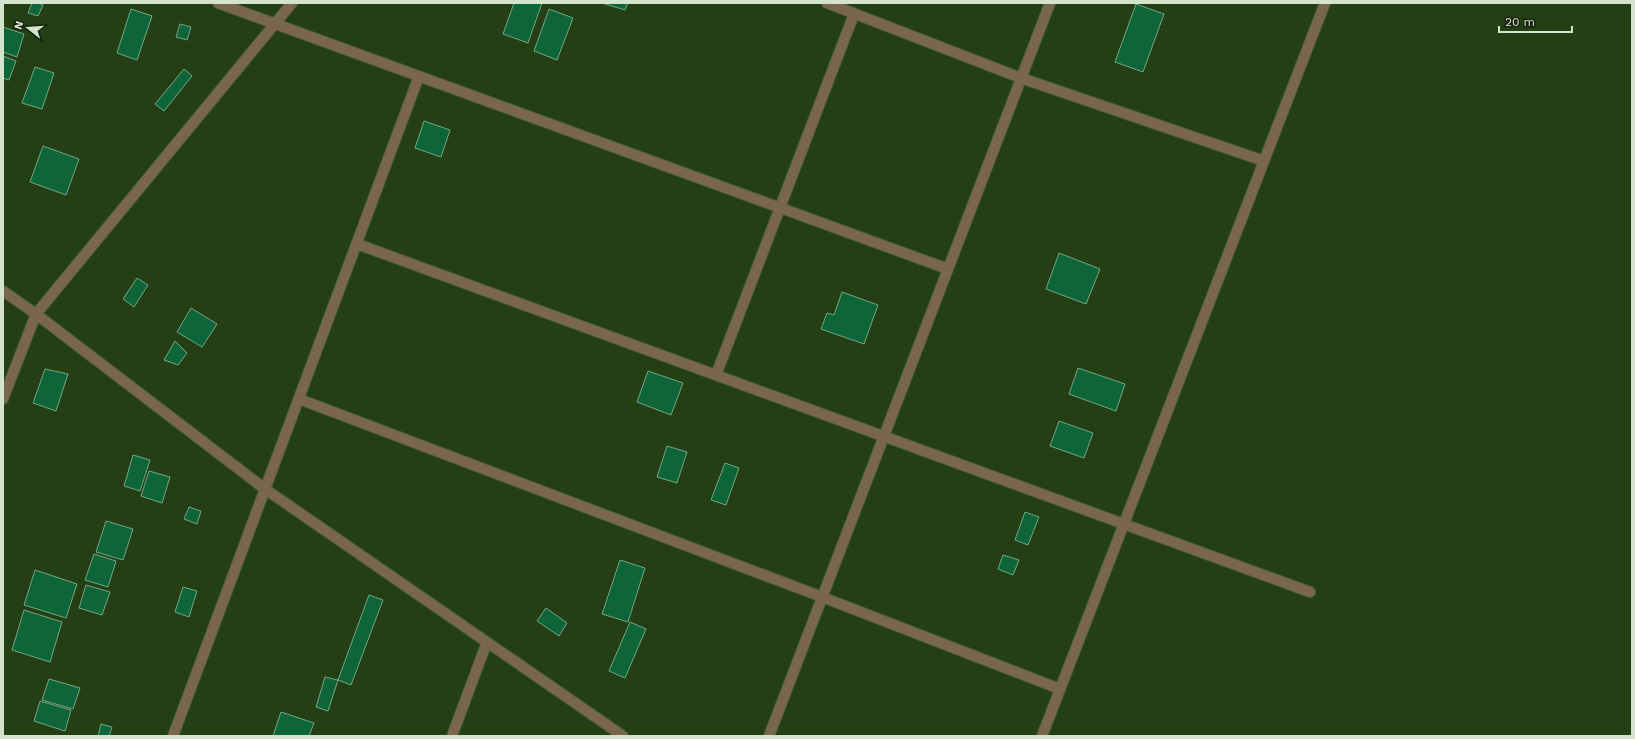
<svg xmlns="http://www.w3.org/2000/svg" width="1635" height="739" viewBox="0 0 1635 739" font-family="'Work Sans',sans-serif">
	<rect width="100%" height="100%" fill="#253f15"/>
	<path fill="#0f653a" stroke="#74a685" d="M32,3H39L43,5L38,16L28,13Z
		M514,3H542L528,43L503,34Z
		M602,3H628L625,10Z
		M1136,4L1164,14L1143,72L1115,62Z
		M131,9L152,16L137,60L117,53Z
		M549,9L573,18L557,60L534,51Z
		M180,24L191,27L187,40L176,37Z
		M3,27L24,34L17,57L3,52Z
		M3,56L16,61L9,80L3,78Z
		M35,67L54,73L42,109L22,103Z
		M184,69L192,76L164,111L155,104Z
		M424,121L450,130L441,157L415,148Z
		M43,146L79,159L66,195L30,182Z
		M1059,253L1100,269L1086,304L1046,289Z
		M137,278L148,285L134,307L123,299Z
		M842,292L878,305L864,344L821,329L827,313L834,315Z
		M191,308L217,324L202,347L177,332Z
		M175,341L187,353L178,365L164,360Z
		M1078,368L1125,384L1116,411L1069,394Z
		M45,369L68,374L56,411L33,403Z
		M648,371L683,383L671,415L637,402Z
		M1059,421L1093,433L1084,458L1050,446Z
		M667,446L687,452L677,483L657,477Z
		M133,455L150,460L140,491L124,486Z
		M725,463L739,468L726,505L711,500Z
		M149,471L170,477L162,503L141,496Z
		M189,507L201,511L197,524L184,519Z
		M1025,512L1039,517L1028,545L1015,540Z
		M106,521L133,529L123,560L96,552Z
		M94,554L116,561L108,587L85,580Z
		M1003,555L1019,560L1013,575L998,569Z
		M620,560L645,568L628,622L602,614Z
		M35,570L77,584L66,618L24,605Z
		M86,585L110,592L102,615L79,608Z
		M183,587L197,591L189,617L175,612Z
		M369,595L383,600L351,685L338,680Z
		M546,608L567,623L559,636L537,621Z
		M24,610L62,622L50,662L12,650Z
		M630,622L646,629L625,678L609,671Z
		M325,677L338,680L328,711L316,707Z
		M49,679L80,688L73,709L42,700Z
		M40,701L71,710L65,731L34,721Z
		M281,712L314,723L309,736H273Z
		M101,724L112,727L109,736H98Z"/>
	<g fill="none" stroke-linecap="round" stroke-linejoin="round">
		<defs>
			<path id="minor" d="M218,3L948,269
				M827,3L1021,78L1264,161
				M357,244L1310,592
				M3,291L36,314L265,489L623,736
				M716,375L854,14
				M3,399L36,314L292,3
				M299,399L822,597L1060,689
				M173,736L419,76
				M452,736L487,642
				M769,736L1050,3
				M1042,736L1325,3"/>
		</defs>
		<use href="#minor" stroke="#445d36" stroke-width="12"/>
		<use href="#minor" stroke="#7a664c" stroke-width="10"/>
	</g>
	<rect width="1635" height="739" fill="none" stroke="#d4e4cc" stroke-width="8"/>
	<g transform="translate(28 28) rotate(287)" stroke="#172210" stroke-width="3" paint-order="stroke">
	<path d="M0-3L7 15L0 10L-7 15Z" fill="#d4e4cc"/>
	<text y="-6" font-size="11" font-weight="bold" text-anchor="middle" fill="#d4e4cc">N</text>
	</g>
	<path d="M1499 26v6h73v-6" fill="none" stroke="#d4e4cc" stroke-width="2"/>
	<text x="1505" y="26" font-size="12" fill="#d4e4cc" stroke="#172210" stroke-width="3" paint-order="stroke">20 m</text>
</svg>
